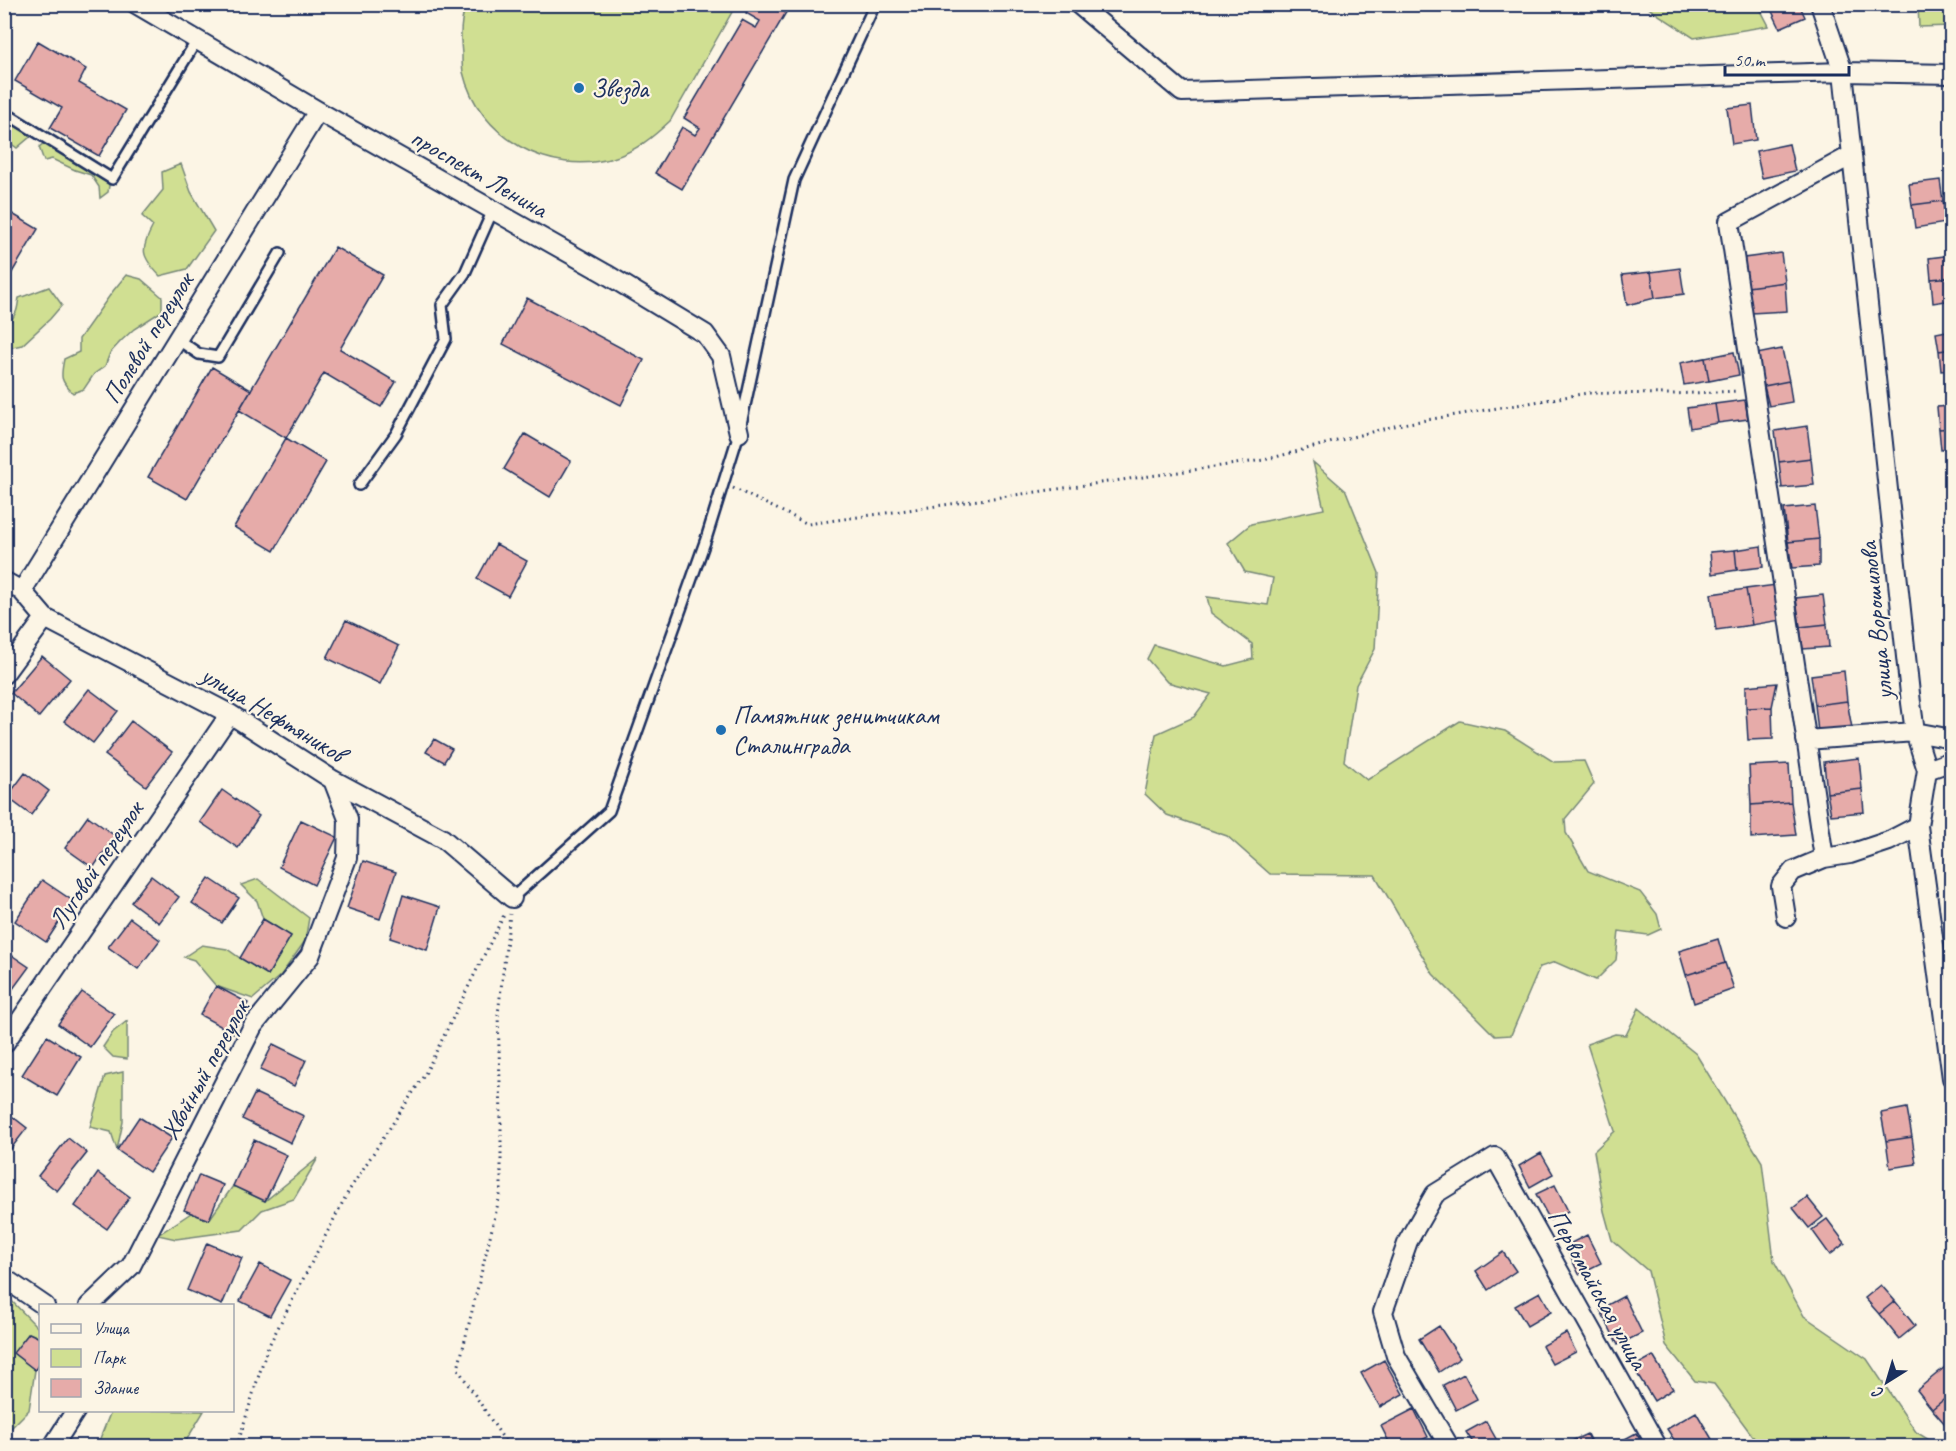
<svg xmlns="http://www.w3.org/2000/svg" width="1956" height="1451" viewBox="0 0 1956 1451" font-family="Caveat,sans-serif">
	<rect width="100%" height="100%" fill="#fcf5e5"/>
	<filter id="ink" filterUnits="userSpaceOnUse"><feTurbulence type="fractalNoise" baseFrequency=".0167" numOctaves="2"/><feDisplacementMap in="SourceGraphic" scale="12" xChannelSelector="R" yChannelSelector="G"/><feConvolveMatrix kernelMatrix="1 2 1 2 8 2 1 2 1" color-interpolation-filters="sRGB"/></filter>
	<g filter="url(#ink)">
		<path fill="#d0df92" stroke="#768778" stroke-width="1.5" d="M466,5V4L736,5L670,121C653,137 636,151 613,158C550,177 478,137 463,72C462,67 462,60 462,54C460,37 460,21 466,5Z
			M1646,5H1758L1769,26L1694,38L1651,10Z
			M1918,5H1950L1951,26L1919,27Z
			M4,102L21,118L30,137L17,148L5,139Z
			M53,136L90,158L111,173L108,192L100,198L99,187L91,175L75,170L52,159L44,161L39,147Z
			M181,164L191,192L214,231L187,269L160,276C141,256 140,250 153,226L142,216L163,190L162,172Z
			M126,275L141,279L162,297V311L134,329L121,341L110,353L105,366L94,374L84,389L73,393C59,380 61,376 64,359L79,352V339L113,291Z
			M49,287L62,305L50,319L22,345L8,348C0,328 8,329 16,312C18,308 18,302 19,298Z
			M1313,462L1346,491L1379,573L1375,649L1356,685L1344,761L1367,780L1460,721L1505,731L1554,762L1584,761L1594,784L1565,819L1566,833L1588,871L1640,892L1657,914L1661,929L1648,935L1619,931L1616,960L1596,980L1555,962L1540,967L1511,1035L1495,1036L1433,974L1375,875L1270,874L1227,836L1167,815L1145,794L1156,734L1194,717L1211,694L1167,682L1147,659L1154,645L1226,666L1253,659L1252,644L1211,613L1207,597L1268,605L1273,578L1245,572L1228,543L1251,524L1324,509Z
			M258,879L309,918L305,941L281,975L253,999L216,986L194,960L184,957L202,945L227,949L240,958L268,975L291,936L263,919L257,901L241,885Z
			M1639,1008L1696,1054L1762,1162L1774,1261L1804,1316L1867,1359L1916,1432L1939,1446H1760L1714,1384L1695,1381L1666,1345L1648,1271L1612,1240L1604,1211L1594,1151L1615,1131L1587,1044L1615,1034L1626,1035Z
			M127,1021V1059L113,1057L103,1047L113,1032Z
			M123,1072V1122L117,1150L111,1132L90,1127L105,1076Z
			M318,1158L294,1199L262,1210L242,1230L176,1239L158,1235L191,1213L209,1220L233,1186L265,1201Z
			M4,1293L40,1330V1338L29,1333L14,1353L35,1370L29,1410L6,1433L4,1432Z
			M111,1411V1410L204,1411L183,1446H97Z"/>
		<path fill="#e6aba9" stroke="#1b2f5e" stroke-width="1.5" d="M751,4H791L682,189L655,173L682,127L695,135L700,128L684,118L742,20L756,28L760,21L746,13Z
			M1799,4L1805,17L1780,28L1769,5Z
			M38,41L86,69L79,83L126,110L99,156L50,128L62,108L15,81Z
			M1752,105L1756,140L1732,144L1727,108Z
			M1789,144L1795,171L1762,178L1756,151Z
			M1940,180L1943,201L1912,205L1909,184Z
			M1943,201L1946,223L1915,228L1912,205Z
			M4,209L38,229L4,286Z
			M335,247L383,275L340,349L396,382L381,407L324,373L286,438L239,410Z
			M1781,253L1785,282L1748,287L1744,258Z
			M1952,255V277L1931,279L1929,258Z
			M1680,268L1684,294L1655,298L1651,272Z
			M1651,272L1655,298L1627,305L1622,275Z
			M1952,277V300L1933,303L1931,279Z
			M1785,282L1787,311L1751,313L1748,287Z
			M527,298L644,360L621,405L503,344Z
			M1952,330V349L1939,351L1936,333Z
			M1782,349L1789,381L1764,386L1757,354Z
			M1952,349V370L1941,371L1939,351Z
			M1734,352L1739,375L1709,381L1705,358Z
			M1705,358L1709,381L1684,385L1680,363Z
			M212,367L251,390L187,499L148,477Z
			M1789,381L1792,402L1769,406L1764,386Z
			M1745,400L1748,419L1718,423L1715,404Z
			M1715,404L1718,423L1690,428L1687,408Z
			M1952,406V428L1939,429L1937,407Z
			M1807,426L1811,458L1779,462L1775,431Z
			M1952,428V449L1941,450L1939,429Z
			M525,434L571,461L550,497L504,469Z
			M286,438L326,462L274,551L234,527Z
			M1811,458L1814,485L1782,488L1779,462Z
			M1815,506L1819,539L1788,542L1784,509Z
			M1819,539V566L1792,568L1788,542Z
			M496,544L527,561L508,596L477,579Z
			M1761,546L1763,567L1737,570L1735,550Z
			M1735,550L1737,570L1712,574L1710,552Z
			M1776,585L1781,620L1752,625L1746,589Z
			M1746,589L1752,625L1716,630L1711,594Z
			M1823,595L1827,624L1800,627L1796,598Z
			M346,620L399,646L380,684L327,658Z
			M1827,624L1829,647L1803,649L1800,627Z
			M42,656L70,679L39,717L11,693Z
			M1844,671L1847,701L1815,705L1811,675Z
			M1777,683L1772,707L1746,708V686Z
			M89,689L118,711L93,743L64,721Z
			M1847,701L1852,728L1818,732L1815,705Z
			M1772,707L1773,739L1748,740L1746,708Z
			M131,721L172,752L146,786L105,755Z
			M434,739L452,749L444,762L426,752Z
			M1859,758L1862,789L1827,793L1824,762Z
			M1789,764L1791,802L1751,805L1749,766Z
			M25,773L49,791L31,815L7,797Z
			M1862,789L1864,812L1831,815L1827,793Z
			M222,790L259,816L238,848L200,822Z
			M1791,802L1796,835L1751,838V805Z
			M88,816L115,836L93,868L65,848Z
			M301,820L337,837L314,885L279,867Z
			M363,861L396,872L380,919L347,908Z
			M151,876L179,897L159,923L131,902Z
			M209,878L239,898L222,923L192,903Z
			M42,880L73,901L46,942L15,921Z
			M403,895L440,907L427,950L390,938Z
			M130,918L160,940L138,969L108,947Z
			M263,919L291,936L268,975L240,958Z
			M1718,939L1725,963L1686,975L1679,951Z
			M4,950L29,967L4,1001Z
			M1725,963L1734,989L1694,1003L1686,975Z
			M216,986L248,1003L233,1033L200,1015Z
			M82,992L114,1014L90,1047L58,1024Z
			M47,1036L81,1057L57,1096L22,1075Z
			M273,1044L306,1060L294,1086L260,1070Z
			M255,1093L304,1116L291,1143L242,1119Z
			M1907,1108L1912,1137L1886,1141L1881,1113Z
			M4,1110L27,1128L6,1155L4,1154Z
			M139,1117L172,1138L149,1172L117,1150Z
			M1912,1137L1916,1164L1890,1168L1886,1141Z
			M68,1138L87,1153L57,1191L38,1176Z
			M254,1140L287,1155L265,1201L233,1186Z
			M1541,1153L1553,1174L1530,1187L1519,1166Z
			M98,1173L130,1197L107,1229L75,1206Z
			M199,1175L223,1185L209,1220L184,1210Z
			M1555,1185L1568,1211L1550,1220L1536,1194Z
			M1807,1197L1823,1217L1809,1228L1793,1208Z
			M1827,1219L1845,1243L1830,1255L1812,1230Z
			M1587,1235L1601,1263L1579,1274L1565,1246Z
			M207,1243L242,1258L222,1305L187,1290Z
			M1503,1252L1516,1271L1488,1290L1476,1271Z
			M260,1264L290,1280L270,1316L240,1301Z
			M1881,1285L1895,1301L1879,1314L1865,1298Z
			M1540,1292L1551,1312L1527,1326L1515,1306Z
			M1624,1296L1642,1333L1618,1345L1600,1309Z
			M1895,1301L1915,1326L1899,1339L1879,1314Z
			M1439,1326L1460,1358L1439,1372L1419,1339Z
			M29,1333L40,1338V1362L35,1370L13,1353Z
			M1566,1333L1576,1352L1552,1364L1542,1346Z
			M1653,1356L1673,1389L1654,1401L1633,1367Z
			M1384,1360L1403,1394L1380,1407L1361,1373Z
			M1945,1367L1952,1375V1393L1932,1409L1917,1390Z
			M1464,1374L1477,1399L1456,1410L1443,1385Z
			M1952,1393V1432L1932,1409Z
			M1414,1409L1428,1437L1410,1446H1391L1381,1426Z
			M1696,1412L1716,1446H1678L1667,1429Z
			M1486,1421L1500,1446H1475L1466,1432Z
			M1636,1433L1644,1446H1612Z
			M1587,1434L1593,1446H1561Z"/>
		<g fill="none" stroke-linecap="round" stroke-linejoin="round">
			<defs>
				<path id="lane" d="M4,112L112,179L197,40
					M177,339L199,354L218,357L280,253
					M359,485L396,434L446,339L442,305L465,273L493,210
					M512,898L609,811L706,539L739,433L794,180L875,4"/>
				<path id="street" d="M136,4L318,111L606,274L705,334L721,356L739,433
					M1078,4L1182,92L1843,72L1952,74
					M1820,4L1843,72L1911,703L1915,732L1927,770L1918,826L1952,1078
					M4,581L22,591L45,618L230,714L333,780L443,839L512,898
					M22,591L318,111
					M4,674L45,618
					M1806,740L1915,732L1952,739
					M1927,770L1952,761
					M1824,858L1729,222L1852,155
					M1786,917L1781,886L1793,871L1824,858L1850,854L1889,841L1918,826
					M4,1044L230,714
					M4,1278L45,1306
					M89,1306L131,1266L253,1026L310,956L347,858L348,819L333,780
					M53,1446L76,1410
					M1449,1446L1396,1356L1383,1312L1408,1241L1435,1194L1495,1157L1657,1446"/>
			</defs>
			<use href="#lane" stroke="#1b2f5e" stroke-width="14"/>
			<use href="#street" stroke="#1b2f5e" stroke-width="22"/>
			<path stroke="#1b2f5e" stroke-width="3" stroke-dasharray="1.5 4.5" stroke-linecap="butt" d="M733,488L808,524L1264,460L1402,424L1588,393L1672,394L1738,391
				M237,1446L267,1349L348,1192L425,1074L505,913
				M508,1446L458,1369L501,1191V1117L498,1014L510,914"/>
			<use href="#lane" stroke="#fcf5e5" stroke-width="9"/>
			<use href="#street" stroke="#fcf5e5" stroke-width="18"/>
		</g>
	</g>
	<g fill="#1f6fb2" stroke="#fcf5e5" stroke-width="2">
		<circle cx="579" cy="88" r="6"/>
		<circle cx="721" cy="730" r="6"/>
	</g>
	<g text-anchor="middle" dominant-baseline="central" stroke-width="4.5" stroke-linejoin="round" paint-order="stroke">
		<g font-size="26" fill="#1b2f5e" stroke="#fcf5e5" text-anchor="start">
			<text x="591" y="88">Звезда</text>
			<text x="733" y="715">Памятник зенитчикам<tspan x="733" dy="30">Сталинграда</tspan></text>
		</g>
		<g font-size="26" fill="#1b2f5e" stroke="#fcf5e5">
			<text transform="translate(479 173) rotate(30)">проспект Ленина</text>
			<text transform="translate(148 338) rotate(-58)">Полевой переулок</text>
			<text transform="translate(1876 621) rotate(-96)">улица Ворошилова</text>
			<text transform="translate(273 714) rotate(31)">улица Нефтяников</text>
			<text transform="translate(96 865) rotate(-56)">Луговой переулок</text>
			<text transform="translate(205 1070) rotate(-61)">Хвойный переулок</text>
			<text transform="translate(1598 1289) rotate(61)">Первомайская улица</text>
		</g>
	</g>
	<rect width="1956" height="1451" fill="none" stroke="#fcf5e5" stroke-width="24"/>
	<rect x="12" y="12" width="1932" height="1427" fill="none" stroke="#1b2f5e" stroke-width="2" filter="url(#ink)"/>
	<rect x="39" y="1304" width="195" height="108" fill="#fcf5e5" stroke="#a2a6af" stroke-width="1.5"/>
	<rect x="51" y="1324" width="30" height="9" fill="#fcf5e5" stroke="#a2a6af" stroke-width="1.5"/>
	<text x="93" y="1334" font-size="18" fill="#1b2f5e">Улица</text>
	<rect x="51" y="1349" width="30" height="18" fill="#d0df92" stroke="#a2a6af" stroke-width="1.5"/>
	<text x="93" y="1364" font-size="18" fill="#1b2f5e">Парк</text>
	<rect x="51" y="1379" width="30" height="18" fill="#e6aba9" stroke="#a2a6af" stroke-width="1.5"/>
	<text x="93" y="1394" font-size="18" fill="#1b2f5e">Здание</text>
	<g transform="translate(1887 1382) rotate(217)" stroke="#fcf5e5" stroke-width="4.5" paint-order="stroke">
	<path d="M0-4.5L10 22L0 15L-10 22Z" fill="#1b2f5e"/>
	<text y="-9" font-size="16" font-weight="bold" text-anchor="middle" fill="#1b2f5e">С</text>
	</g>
	<path d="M1725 66v9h124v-9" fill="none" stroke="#1b2f5e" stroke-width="3"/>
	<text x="1734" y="66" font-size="18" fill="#1b2f5e" stroke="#fcf5e5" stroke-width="4.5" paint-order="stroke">50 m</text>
</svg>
